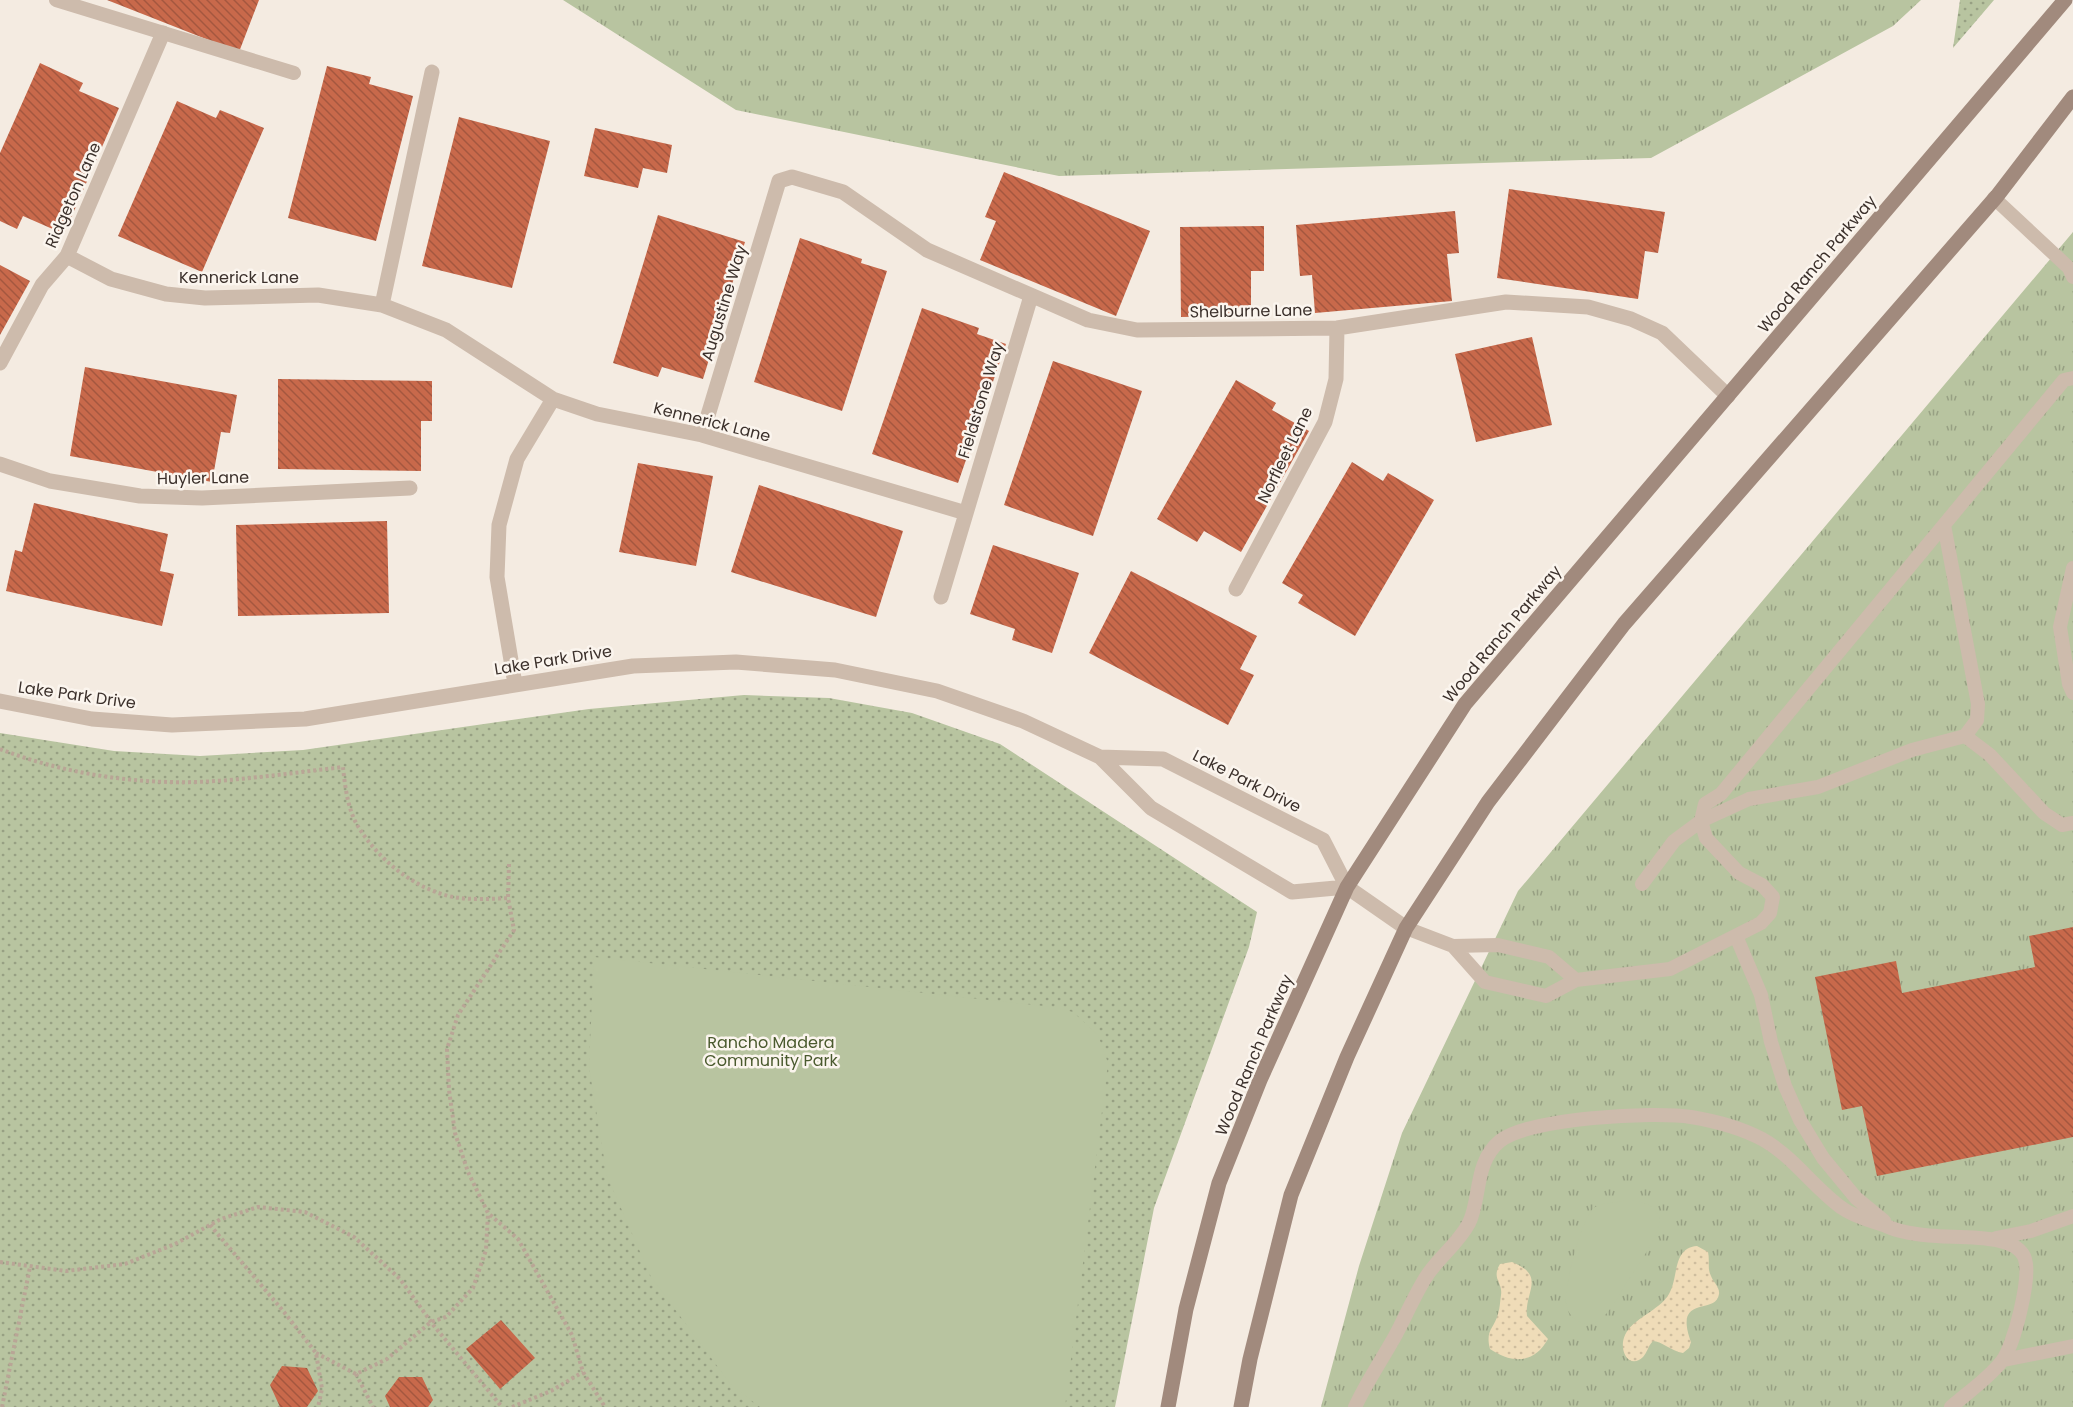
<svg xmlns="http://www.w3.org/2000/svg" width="2073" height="1407" viewBox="0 0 2073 1407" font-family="Poppins,sans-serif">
	<defs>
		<pattern id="grass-tufts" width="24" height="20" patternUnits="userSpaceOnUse" patternTransform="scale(1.5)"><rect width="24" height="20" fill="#b8c4a0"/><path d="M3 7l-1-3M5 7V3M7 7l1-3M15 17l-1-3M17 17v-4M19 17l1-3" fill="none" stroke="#97a083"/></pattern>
		<pattern id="sand-dots" width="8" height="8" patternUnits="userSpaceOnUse" patternTransform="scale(1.5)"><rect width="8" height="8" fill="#efdcb8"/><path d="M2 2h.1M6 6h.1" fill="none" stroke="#cebd9e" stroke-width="1.8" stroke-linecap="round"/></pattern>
		<pattern id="park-dots" width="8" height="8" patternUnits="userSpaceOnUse" patternTransform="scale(1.5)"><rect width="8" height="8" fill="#b8c4a0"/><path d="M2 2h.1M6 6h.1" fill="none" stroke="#97a083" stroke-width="1.8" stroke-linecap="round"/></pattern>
		<pattern id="building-back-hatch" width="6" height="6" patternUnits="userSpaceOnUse" patternTransform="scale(1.5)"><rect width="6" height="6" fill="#c8694b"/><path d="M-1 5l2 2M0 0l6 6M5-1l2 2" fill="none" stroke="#a4573f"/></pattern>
	</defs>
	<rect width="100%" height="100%" fill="#f4ebe1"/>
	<path fill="url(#grass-tufts)" d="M563,0H1921L1893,26L1651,158L1059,176L736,110Z
		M2073,232V1407H1321L1359,1266L1402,1133L1518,891Z"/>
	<path fill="url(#sand-dots)" d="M1697,1246L1708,1252C1710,1260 1707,1269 1711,1276C1713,1282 1720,1287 1719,1294C1716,1316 1673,1293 1691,1342L1689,1348L1683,1353C1671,1351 1661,1341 1653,1341C1648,1346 1647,1353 1643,1357C1629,1370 1618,1350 1625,1335C1633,1318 1659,1311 1669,1294C1679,1277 1672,1248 1697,1246Z
		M1512,1262C1547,1276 1524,1292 1527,1316L1548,1339C1534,1364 1512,1364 1490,1349C1485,1330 1494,1329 1498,1314C1500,1308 1500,1301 1501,1295C1503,1282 1491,1279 1500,1264Z"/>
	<path fill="url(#park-dots)" d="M1960,0H1994L1953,48Z
		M744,695L829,698L912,713L1000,744L1257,912L1249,947L1154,1208L1115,1407H0V733L114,751L200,756L303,750L589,709Z"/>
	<path fill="#b8c4a0" d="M594,957L1053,1007L1073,1012L1098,1035L1108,1063L1065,1407H760L732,1386L651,1277L607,1176L589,1067Z
		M1622,1201C1639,1200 1651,1201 1660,1218C1658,1240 1636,1267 1624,1287C1615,1301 1599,1335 1578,1321C1571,1317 1567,1311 1566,1303C1564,1287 1582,1215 1595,1207C1602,1203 1613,1203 1622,1201Z"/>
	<path fill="url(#building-back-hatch)" d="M107,0H259L239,52Z
		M40,63L83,83L79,91L119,108L64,234L23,216L17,229L0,221V153Z
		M327,66L371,77L369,84L413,96L376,241L288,218Z
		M177,101L216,118L220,110L264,128L202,272L118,236Z
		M459,117L550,141L512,288L422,266Z
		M595,128L672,145L667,173L643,168L638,188L584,176Z
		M1004,172L1150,231L1116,316L980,260L996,221L985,217Z
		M1509,189L1665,212L1658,253L1645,251L1638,299L1497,278Z
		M1455,211L1459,253L1447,254L1452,301L1315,313L1312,275L1300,276L1296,225Z
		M658,215L745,242L703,379L662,367L658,377L613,363Z
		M1264,226V271H1251V316L1181,317L1180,227Z
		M800,238L862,259L861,263L887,271L842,411L754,382Z
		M0,265L30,281L0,335Z
		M922,308L979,328L977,334L1006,344L958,483L872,454Z
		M1532,337L1552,425L1476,442L1455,354Z
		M1053,361L1142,391L1093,536L1004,505Z
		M85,367L237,395L230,433L221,432L212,482L70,456Z
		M278,379L432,381V421H421V471L278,469Z
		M1236,380L1276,403L1272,410L1309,431L1241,552L1204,531L1197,542L1157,519Z
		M1352,462L1383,481L1388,473L1434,500L1355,636L1298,603L1303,595L1282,583Z
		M638,463L713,476L696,566L619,552Z
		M759,485L903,531L876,617L731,572Z
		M34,503L168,534L160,571L174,574L162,626L6,591L15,550L22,552Z
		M387,521L389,613L238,616L236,525Z
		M993,545L1079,573L1052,653L1012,640L1015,629L970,614Z
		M1131,571L1257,636L1240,669L1254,675L1228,725L1089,653Z
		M2073,927V1137L1877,1176L1862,1106L1842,1110L1815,977L1896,961L1902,993L2035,967L2029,936Z
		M501,1320L535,1358L500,1389L466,1349Z
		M282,1366L307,1368L318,1391L307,1407H280L270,1385Z
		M399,1377H422L433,1400L428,1407H390L385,1396Z"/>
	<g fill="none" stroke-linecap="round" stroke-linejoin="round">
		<path stroke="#b9a596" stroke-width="4" stroke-dasharray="3 3" stroke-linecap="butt" d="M0,749C67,775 144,786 216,781C258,778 300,772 343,767C345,787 348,811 359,828C380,861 415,889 453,897C471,900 491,899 508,898
			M509,864L508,898L514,930L458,1015L447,1049L449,1090L455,1133L468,1172L488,1213L518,1239L572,1335L583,1372L605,1407
			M210,1225L284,1312L316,1353L322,1389L318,1407
			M0,1262L66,1271L125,1264L175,1244L221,1219L258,1207L305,1212L354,1237L400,1279L434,1326L502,1407
			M316,1353L356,1374L387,1359L431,1322L446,1317L473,1288L486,1250L488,1214
			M356,1374L373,1407
			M2,1407L30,1267
			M512,1407L551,1391L583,1372"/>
		<path stroke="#cdbbac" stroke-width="14" d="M56,0L294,73
			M1994,198L2069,268L2073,277
			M2073,568L2060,627L2069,684L2073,693
			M1965,736L1990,755L2044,813L2062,825L2073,823
			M1642,884L1674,841L1701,821L1749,799L1818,787L1912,750L1965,736L1977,720L1978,704L1944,525
			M1406,928L1453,946L1498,945L1549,957L1576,980
			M1736,936L1761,995L1771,1042L1785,1086L1800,1120L1823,1158L1856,1198L1884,1221
			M1453,946L1485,982L1546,996L1576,980L1670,969L1761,923L1770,913L1773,897L1762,885L1739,873L1706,838L1701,821L1705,804L1721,794L2064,380L2073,378
			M1996,1238L2031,1231L2073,1216
			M2004,1360L2073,1346
			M1355,1407C1366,1383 1381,1361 1394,1338C1405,1318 1414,1296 1426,1277C1438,1258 1458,1244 1469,1223C1481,1199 1474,1162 1500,1141C1528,1118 1655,1111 1691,1117C1715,1121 1741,1128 1762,1139C1793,1156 1814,1188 1842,1208C1854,1217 1872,1221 1886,1226C1902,1233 1920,1235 1937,1236C1959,1238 2017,1233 2025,1259C2031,1278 2014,1346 2002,1361C1988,1379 1968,1392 1951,1407"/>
		<path stroke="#cdbbac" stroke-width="15" d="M67,256L111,279L166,294L205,298L318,295L382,305L446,330L553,399L597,414L702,435L966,513
			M382,305L432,72
			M0,363L42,285L67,256L163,33
			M702,435L779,181L792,177L843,192L927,250L1088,320L1137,330L1337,328L1506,302L1588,307L1631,319L1662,333L1728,396
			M0,464L50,481L140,496L202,498L410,488
			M1236,589L1325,422L1336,379L1337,328
			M941,597L1031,296
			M515,684L497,577L499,525L517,459L553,399
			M0,701L92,719L172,725L305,719L633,666L736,662L835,670L937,691L1023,721L1100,757L1151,808L1292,892L1347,887
			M1100,757L1163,759L1323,840L1347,887L1406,928"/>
		<path stroke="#a18a7d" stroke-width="15" d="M1168,1407L1186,1309L1219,1183L1260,1080L1347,887L1465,704L2065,0
			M1241,1407L1250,1359L1291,1195L1347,1057L1406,928L1488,802L1624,624L1997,196L2073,97"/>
	</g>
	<g text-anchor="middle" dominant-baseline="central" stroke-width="5" stroke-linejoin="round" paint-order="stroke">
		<g font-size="16" fill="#3b302b" stroke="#fbf5ee">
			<text transform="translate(73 195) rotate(-66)">Ridgeton Lane</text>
			<text transform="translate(1817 264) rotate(-50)">Wood Ranch Parkway</text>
			<text x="239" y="277">Kennerick Lane</text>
			<text transform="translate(724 303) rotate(-73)">Augustine Way</text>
			<text transform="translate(1251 311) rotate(-1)">Shelburne Lane</text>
			<text transform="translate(981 400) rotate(-73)">Fieldstone Way</text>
			<text transform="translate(712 422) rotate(14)">Kennerick Lane</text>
			<text transform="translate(1285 455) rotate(-64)">Norfleet Lane</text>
			<text transform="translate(203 478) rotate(-1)">Huyler Lane</text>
			<text transform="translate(1502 634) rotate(-50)">Wood Ranch Parkway</text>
			<text transform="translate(553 660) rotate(-9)">Lake Park Drive</text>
			<text transform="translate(77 695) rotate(8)">Lake Park Drive</text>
			<text transform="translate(1247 781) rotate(27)">Lake Park Drive</text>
			<text transform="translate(1254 1055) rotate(-67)">Wood Ranch Parkway</text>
		</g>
		<g font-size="16" fill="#4a5a2e" stroke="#fbf5ee">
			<text x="771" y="1042">Rancho Madera<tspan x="771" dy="18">Community Park</tspan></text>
		</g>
	</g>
</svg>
